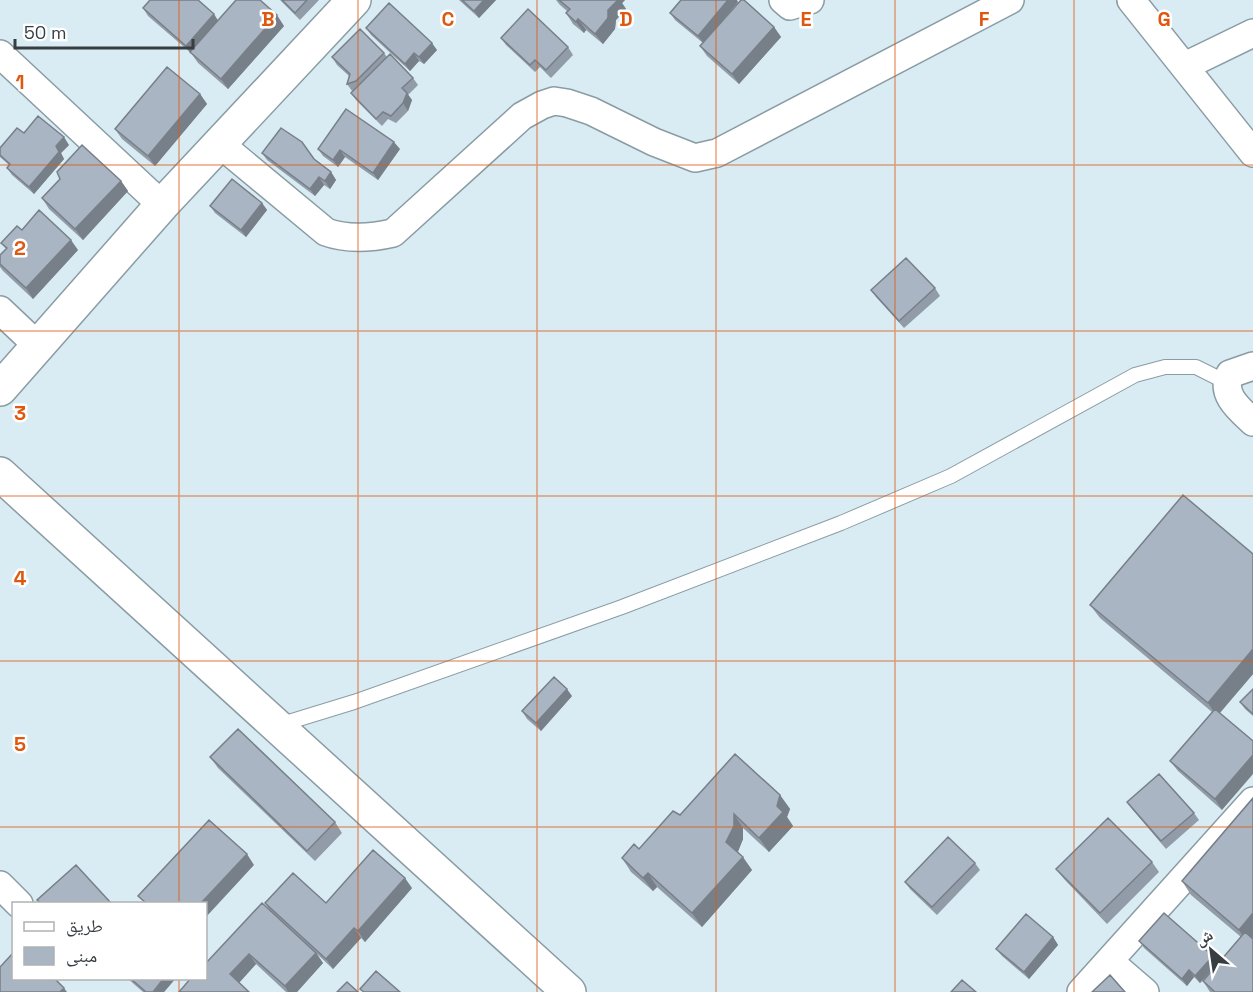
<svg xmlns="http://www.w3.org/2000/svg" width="1253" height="992" viewBox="0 0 1253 992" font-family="'Space Grotesk','Noto Naskh Arabic',sans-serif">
	<rect width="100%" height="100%" fill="#d9ecf4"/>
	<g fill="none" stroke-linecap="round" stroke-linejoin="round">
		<defs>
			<path id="lane" d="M279,725L354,702L622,607L841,523L951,476L1135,375L1165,367H1196L1226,382"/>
			<path id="street" d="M783,0L790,6L810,0
				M1131,0L1253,153
				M0,54L162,205
				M1185,66L1253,33
				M220,144L326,232C348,240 371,238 393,233L522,116L542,105L554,101L567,103L591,111L654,142L695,158L717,153L1010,0
				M0,310L37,345
				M1253,366L1230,374C1220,394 1239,409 1253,422
				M0,885L19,904
				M1109,961L1145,992
				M1081,992L1253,801"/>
			<path id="secondary" d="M0,389L162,205L354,0
				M0,474L569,992"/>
		</defs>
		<use href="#lane" stroke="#8a9ca3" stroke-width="16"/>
		<use href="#street" stroke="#8a9ca3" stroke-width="30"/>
		<use href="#secondary" stroke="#8a9ca3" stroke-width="36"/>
		<use href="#lane" stroke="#fff" stroke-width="14"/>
		<use href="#street" stroke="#fff" stroke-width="27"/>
		<use href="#secondary" stroke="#fff" stroke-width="33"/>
	</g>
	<path fill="#929ca8" d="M280,0H319L300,20Z
		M459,0H496L479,18Z
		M556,0H625L622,3L626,9L616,20L615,29L603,44L586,30L584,33L573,24L566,13L567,11L560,5Z
		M738,2L716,28L774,27L781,37L739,84L707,56L700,46L703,43L675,20L670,13Z
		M143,8L218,20L284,26L228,89L198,63L191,53L148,16Z
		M366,28L437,50L424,64L419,61L410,71L371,35Z
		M501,38L568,47L573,55L551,78L540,67L535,72L506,45Z
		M384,53L387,57L413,78L418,85L408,95L412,100L408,111L396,123L388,119L382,126L356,100L351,93L353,90L352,91L347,84L349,76L337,65L332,57Z
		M200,94L207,104L155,166L122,139L115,129Z
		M24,133L69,145L61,153L64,159L34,194L12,175L7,168L9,165L0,157V148Z
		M318,149H400L378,180L345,157L338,167L323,156Z
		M262,153L314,159L331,172L336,180L330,189L324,185L315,196L267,160Z
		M60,179L121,181L128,191L83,240L49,209L42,198Z
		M262,203L267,210L246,237L215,213L210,206Z
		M22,230L78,250L33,299L3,271L0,267V255L6,249L1,243Z
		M935,288L940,296L904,328L876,297L871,290Z
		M1090,605L1253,674L1220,713L1222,810L1178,771L1170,761L1212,712L1100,618Z
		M1253,689V716L1245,709L1240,702Z
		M572,696L541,731L527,719L522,711Z
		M210,757L335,822L342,833L315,861L218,768Z
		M780,795L790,809L787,817L793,826L769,852L743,828V839L738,852L752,870L702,927L657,887L653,891L631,872L622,858L639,849L680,815Z
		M1253,798V992H1210L1203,981L1241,937L1191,895L1182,881Z
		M1127,802L1194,813L1199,820L1166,849L1132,809Z
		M1152,862L1159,872L1107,924L1064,879L1056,869Z
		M975,863L980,870L937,915L910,889L905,882Z
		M412,888L365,942L361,938L333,969L317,954L323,963L297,992H286L256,964L239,983L179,992L270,911L265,903H326Z
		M1053,937L1058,945L1029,979L1002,956L996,949Z
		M1139,941L1218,963L1200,983L1194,977L1187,986L1144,948Z
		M127,978H176L164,992H143Z"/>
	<path fill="#777f88" d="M484,0H496L479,18L474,11Z
		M618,0H625L622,3L626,9L616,20L615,29L603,44L595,34L608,10Z
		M728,0H737L738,2L703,43L698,36Z
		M214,14L219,22L191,54L186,46Z
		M277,15L284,26L228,89L221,79Z
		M578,19L586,30L584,33L576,22Z
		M774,27L781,37L739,84L732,74Z
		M432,43L437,50L424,64L419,57Z
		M414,53L419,61L410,71L405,64Z
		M407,93L412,100L408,111L403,103Z
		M200,94L207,104L155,166L148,156Z
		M64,137L69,145L61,153L64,159L34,194L29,187L56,146Z
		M394,142L400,149L378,180L373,173Z
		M340,150L345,157L338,167L333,160Z
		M331,172L336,180L330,189L325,181Z
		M319,177L324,185L315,196L310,189Z
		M121,181L128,191L83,240L75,229Z
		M262,203L267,210L246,237L241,230Z
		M71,240L78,250L33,299L26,288Z
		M1253,649V674L1217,716L1208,703Z
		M567,689L572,696L541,731L536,723Z
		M1253,755V774L1222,810L1215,799Z
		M780,795L790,809L787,817L793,826L769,852L759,838L777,806Z
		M734,814L743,828V839L736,856L726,842Z
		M247,854L254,865L206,917V903H201Z
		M743,857L752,870L702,927L692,913Z
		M648,873L657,887L653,891L643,878Z
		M405,878L412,888L365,942L358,931Z
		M1253,913V938L1248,944L1239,930Z
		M354,928L361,938L333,969L326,959Z
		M1053,937L1058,945L1029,979L1024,972Z
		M316,953L323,963L297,992H288L285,986Z
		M249,954L256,964L237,985L230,974Z
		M1213,956L1218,963L1200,983L1195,976Z
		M1189,970L1194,977L1187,986L1182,979Z
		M164,978H176L164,992H153Z
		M64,988L67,992H60Z"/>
	<path fill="#aab5c3" stroke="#777f88" stroke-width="1.5" d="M150,0H198L214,14L186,46L143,8Z
		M236,0H260L277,15L221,79L190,52Z
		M282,0H307L295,13Z
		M462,0H484L474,11Z
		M559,0H618L608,10V18L595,34L578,19L576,22L566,13L570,9Z
		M681,0H728L698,36L670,13Z
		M741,0H744L774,27L732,74L700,46Z
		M389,3L432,43L419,57L414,53L405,64L366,28Z
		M528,9L568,47L546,70L535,60L530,65L501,38Z
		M360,29L384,53L356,81L347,84L350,74L332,57Z
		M390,54L413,78L402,88L407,93L403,103L391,116L383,112L376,119L351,93Z
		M167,67L200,94L148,156L115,129Z
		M346,109L394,142L373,173L340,150L333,160L318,149Z
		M38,116L64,137L56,146L59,152L29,187L7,168L10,164L0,155V148L17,128L24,133Z
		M281,128L302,142L314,159L331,172L325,181L319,177L310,189L262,153Z
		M82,145L121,181L75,229L42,198L60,179L57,172Z
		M232,179L262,203L241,230L210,206Z
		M39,210L71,240L26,288L0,264V255L7,248L1,243L17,226L22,230Z
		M906,258L935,288L899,321L871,290Z
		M1183,495L1253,554V649L1208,703L1090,605Z
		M554,677L567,689L536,723L522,711Z
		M1253,689V714L1240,702Z
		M1215,709L1253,741V755L1215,799L1170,761Z
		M238,729L335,822L307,851L210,757Z
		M735,754L780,795L777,806L783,812L759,838L734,814V826L726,842L743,857L692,913L648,873L643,878L622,858L634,844L639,849L673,811L680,815Z
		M1159,774L1194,813L1161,841L1127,802Z
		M1253,798V913L1239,930L1182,881Z
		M1108,818L1152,862L1100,913L1056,869Z
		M209,820L247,854L201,903H146L138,896Z
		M948,837L975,863L932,907L905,882Z
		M373,850L405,878L358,931L354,928L326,959L265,903L293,873L326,903Z
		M76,865L111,903H41L37,900Z
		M262,903L316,953L285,986L249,954L230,974L249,992H179L191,978H206V963Z
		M1164,913L1213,956L1195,976L1189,970L1182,979L1139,941Z
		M1026,914L1053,937L1024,972L996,949Z
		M1245,932L1253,939V992H1215L1203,981Z
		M14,952V978H54L64,988L60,992H0V967Z
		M376,971L400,992H364L360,989Z
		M1110,975L1125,992H1092Z
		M130,978H164L153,992H146Z
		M962,980L976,992H951Z
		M347,982L358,992H337Z"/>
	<path fill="none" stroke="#df580f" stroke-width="1.5" stroke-opacity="0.55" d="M179,0V904M358,0V992M537,0V992M716,0V992M895,0V992M1074,0V992M0,165H1253M0,331H1253M0,496H1253M0,661H1253M0,827H1253M179,978V992"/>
	<g font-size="20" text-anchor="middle" font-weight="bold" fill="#df580f" stroke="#fff" stroke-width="5" stroke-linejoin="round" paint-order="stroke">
		<text x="268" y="26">B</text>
		<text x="448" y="26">C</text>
		<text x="626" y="26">D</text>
		<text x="806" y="26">E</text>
		<text x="984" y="26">F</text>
		<text x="1164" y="26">G</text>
		<text x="20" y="89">1</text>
		<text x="20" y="255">2</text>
		<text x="20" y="420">3</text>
		<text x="20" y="585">4</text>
		<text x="20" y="751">5</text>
	</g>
	<rect x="12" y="902" width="195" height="78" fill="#ffffff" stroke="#afb2b3" stroke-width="1.5"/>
	<rect x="24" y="922" width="30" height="9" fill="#ffffff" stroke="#afb2b3" stroke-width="1.5"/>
	<text x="66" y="932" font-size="18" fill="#373e41">طريق</text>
	<rect x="24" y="947" width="30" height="18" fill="#aab5c3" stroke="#afb2b3" stroke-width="1.5"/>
	<text x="66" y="962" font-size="18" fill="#373e41">مبنى</text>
	<g transform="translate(1211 950) rotate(331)" stroke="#ffffff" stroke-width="4.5" paint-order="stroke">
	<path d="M0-4.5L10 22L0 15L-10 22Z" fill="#373e41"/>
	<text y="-9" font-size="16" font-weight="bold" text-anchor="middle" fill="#373e41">ش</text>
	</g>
	<path d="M15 39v9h178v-9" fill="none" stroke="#373e41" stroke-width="3"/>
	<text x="24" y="39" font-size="18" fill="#373e41" stroke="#ffffff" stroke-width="4.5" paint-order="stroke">50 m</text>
</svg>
